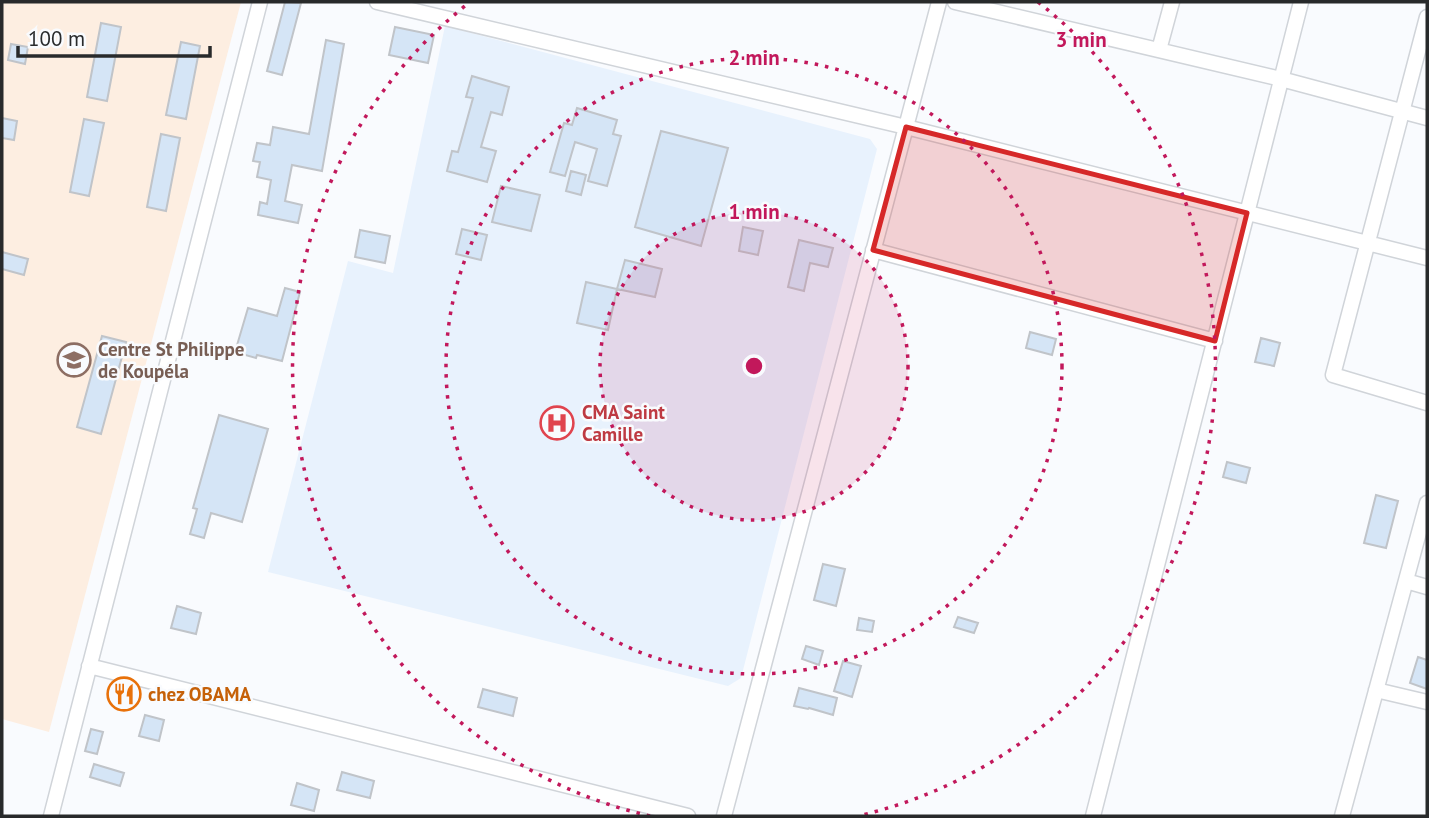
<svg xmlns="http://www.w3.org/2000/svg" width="1429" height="818" viewBox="0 0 1429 818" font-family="'PT Sans',sans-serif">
	<rect width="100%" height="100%" fill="#f9fbfe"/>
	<path fill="#e8f2fd" d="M445,26L870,139L877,149L741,678L728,686L268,572L348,261L393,273Z"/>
	<path fill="#fdeee1" d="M2,2H241L49,732L2,719Z"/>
	<path fill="#d5e5f6" stroke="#c0c4c9" stroke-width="2" d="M285,2L301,3L282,75L267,71Z
		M101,23L121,27L107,101L87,97Z
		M395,27L434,35L428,63L389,55Z
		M326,40L344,44L322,171L292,165L285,201L302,205L298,223L258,215L260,202L267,204L271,180L257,177L260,162L253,161L257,143L270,145L273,127L309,134Z
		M181,42L200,46L186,119L166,115Z
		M11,44L28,47L25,64L8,60Z
		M472,76L509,87L502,115L491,112L481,147L496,151L487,182L447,171L452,151L458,152L473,98L466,97Z
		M577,108L617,120L613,134L621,136L607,186L588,181L597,149L575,142L565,176L550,172L564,123L572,125Z
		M2,118L17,121L14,140L2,138Z
		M84,119L104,123L89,196L70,192Z
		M661,131L728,148L701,246L635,227Z
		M161,134L180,138L166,211L147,207Z
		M571,171L586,175L581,195L566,191Z
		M501,186L540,195L531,231L492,222Z
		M743,227L763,231L758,255L739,251Z
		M462,229L487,235L481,260L456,254Z
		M360,230L390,236L385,263L355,257Z
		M799,240L833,248L828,267L810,263L804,291L788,287Z
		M2,252L28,259L24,275L2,269Z
		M625,260L662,269L655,297L617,289Z
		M586,282L617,289L608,330L577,323Z
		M285,288L300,292L282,361L257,355L256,358L235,352L248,308L277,316Z
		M1030,332L1056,339L1052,355L1026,348Z
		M102,336L126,342L101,434L77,427Z
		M1261,338L1280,343L1274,366L1255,362Z
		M219,415L268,429L242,522L211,513L204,538L190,534L197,509L193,508Z
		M1227,462L1250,468L1246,483L1223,477Z
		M1376,495L1398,501L1386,548L1364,543Z
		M823,564L845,569L836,606L814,600Z
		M177,606L201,613L196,634L171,628Z
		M958,617L978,623L974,633L954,627Z
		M859,618L874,621L872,632L857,630Z
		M806,646L823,651L819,665L802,659Z
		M1418,657L1427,660V689L1410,683Z
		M843,661L861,666L852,697L834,691Z
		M799,688L837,698L833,715L809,708L808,709L794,706Z
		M483,689L517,698L513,716L478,707Z
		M145,715L164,720L159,741L139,736Z
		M91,729L103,732L97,754L85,751Z
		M94,764L124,773L120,786L90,777Z
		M342,772L374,781L370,798L337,790Z
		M297,783L319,790L314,811L291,805Z"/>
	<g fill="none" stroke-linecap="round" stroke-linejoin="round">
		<defs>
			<path id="minor" d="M377,2L906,127L1427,258
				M955,2L1281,79L1427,118
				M1427,17L1333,375L1427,403
				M1159,50L1172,2
				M873,250L1215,341
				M1406,581L1427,587
				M89,666L688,816
				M1376,690L1427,702
				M51,816L260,2
				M724,816L939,2
				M1093,816L1301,2
				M1342,816L1427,503"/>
		</defs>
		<use href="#minor" stroke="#d0d4d9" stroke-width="17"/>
		<use href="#minor" stroke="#fff" stroke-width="14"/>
	</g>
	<path fill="#d62828" fill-opacity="0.2" stroke="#d62828" stroke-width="5" stroke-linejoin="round" d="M906,127L1247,213L1215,341L873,250Z"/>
	<circle cx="754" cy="366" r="154" fill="#c2185b" fill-opacity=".12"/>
	<g fill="none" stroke="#c2185b" stroke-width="3.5" stroke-dasharray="3.5 7">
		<circle cx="754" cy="366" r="154"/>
		<circle cx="754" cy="366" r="308"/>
		<path d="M650 816A462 462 0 0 1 470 2M1038 2A462 462 0 0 1 858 816"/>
	</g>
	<defs>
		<symbol id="school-ring" viewBox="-11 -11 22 22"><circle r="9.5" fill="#f9fbfe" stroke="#8d6e63" stroke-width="1.5"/><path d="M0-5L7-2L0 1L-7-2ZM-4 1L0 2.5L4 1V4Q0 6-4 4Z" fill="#8d6e63"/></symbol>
		<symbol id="hospital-ring" viewBox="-11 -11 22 22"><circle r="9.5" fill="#f9fbfe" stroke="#e0444e" stroke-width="1.5"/><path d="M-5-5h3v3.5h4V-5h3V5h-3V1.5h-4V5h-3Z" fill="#e0444e"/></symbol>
		<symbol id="restaurant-ring" viewBox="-11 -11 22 22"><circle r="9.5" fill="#f9fbfe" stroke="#e8710a" stroke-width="1.5"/><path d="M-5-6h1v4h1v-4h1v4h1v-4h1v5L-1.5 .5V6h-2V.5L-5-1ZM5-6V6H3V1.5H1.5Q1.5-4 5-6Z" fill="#e8710a"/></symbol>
	</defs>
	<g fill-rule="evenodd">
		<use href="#school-ring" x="55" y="341" width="38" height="38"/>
		<use href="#hospital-ring" x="538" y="404" width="38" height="38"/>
		<use href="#restaurant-ring" x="105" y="675" width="38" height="38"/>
	</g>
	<g text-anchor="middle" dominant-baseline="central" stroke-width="5" stroke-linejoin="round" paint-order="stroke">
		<g font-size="19" font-weight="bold" fill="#785e54" stroke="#f9fbfe" text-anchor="start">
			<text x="98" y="349">Centre St Philippe<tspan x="98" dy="22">de Koupéla</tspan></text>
		</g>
		<g font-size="19" font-weight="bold" fill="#be3a42" stroke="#f9fbfe" text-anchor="start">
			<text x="582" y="412">CMA Saint<tspan x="582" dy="22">Camille</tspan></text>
		</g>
		<g font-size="19" font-weight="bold" fill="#c56008" stroke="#f9fbfe" text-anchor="start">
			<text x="148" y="694">chez OBAMA</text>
		</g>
	</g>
	<circle cx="754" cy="366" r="10" fill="#c2185b" stroke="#f9fbfe" stroke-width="3.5"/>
	<g font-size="21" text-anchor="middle" font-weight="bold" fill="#c2185b" stroke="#f9fbfe" stroke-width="5" stroke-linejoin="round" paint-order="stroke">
		<text x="1081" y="47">3 min</text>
		<text x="754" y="65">2 min</text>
		<text x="754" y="219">1 min</text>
	</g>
	<rect width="1429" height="818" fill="none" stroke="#282a2b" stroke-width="7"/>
	<path d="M18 46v10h192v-10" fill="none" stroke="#282a2b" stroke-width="3.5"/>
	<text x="28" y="46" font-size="21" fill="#282a2b" stroke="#f9fbfe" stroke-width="5" paint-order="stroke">100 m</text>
</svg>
